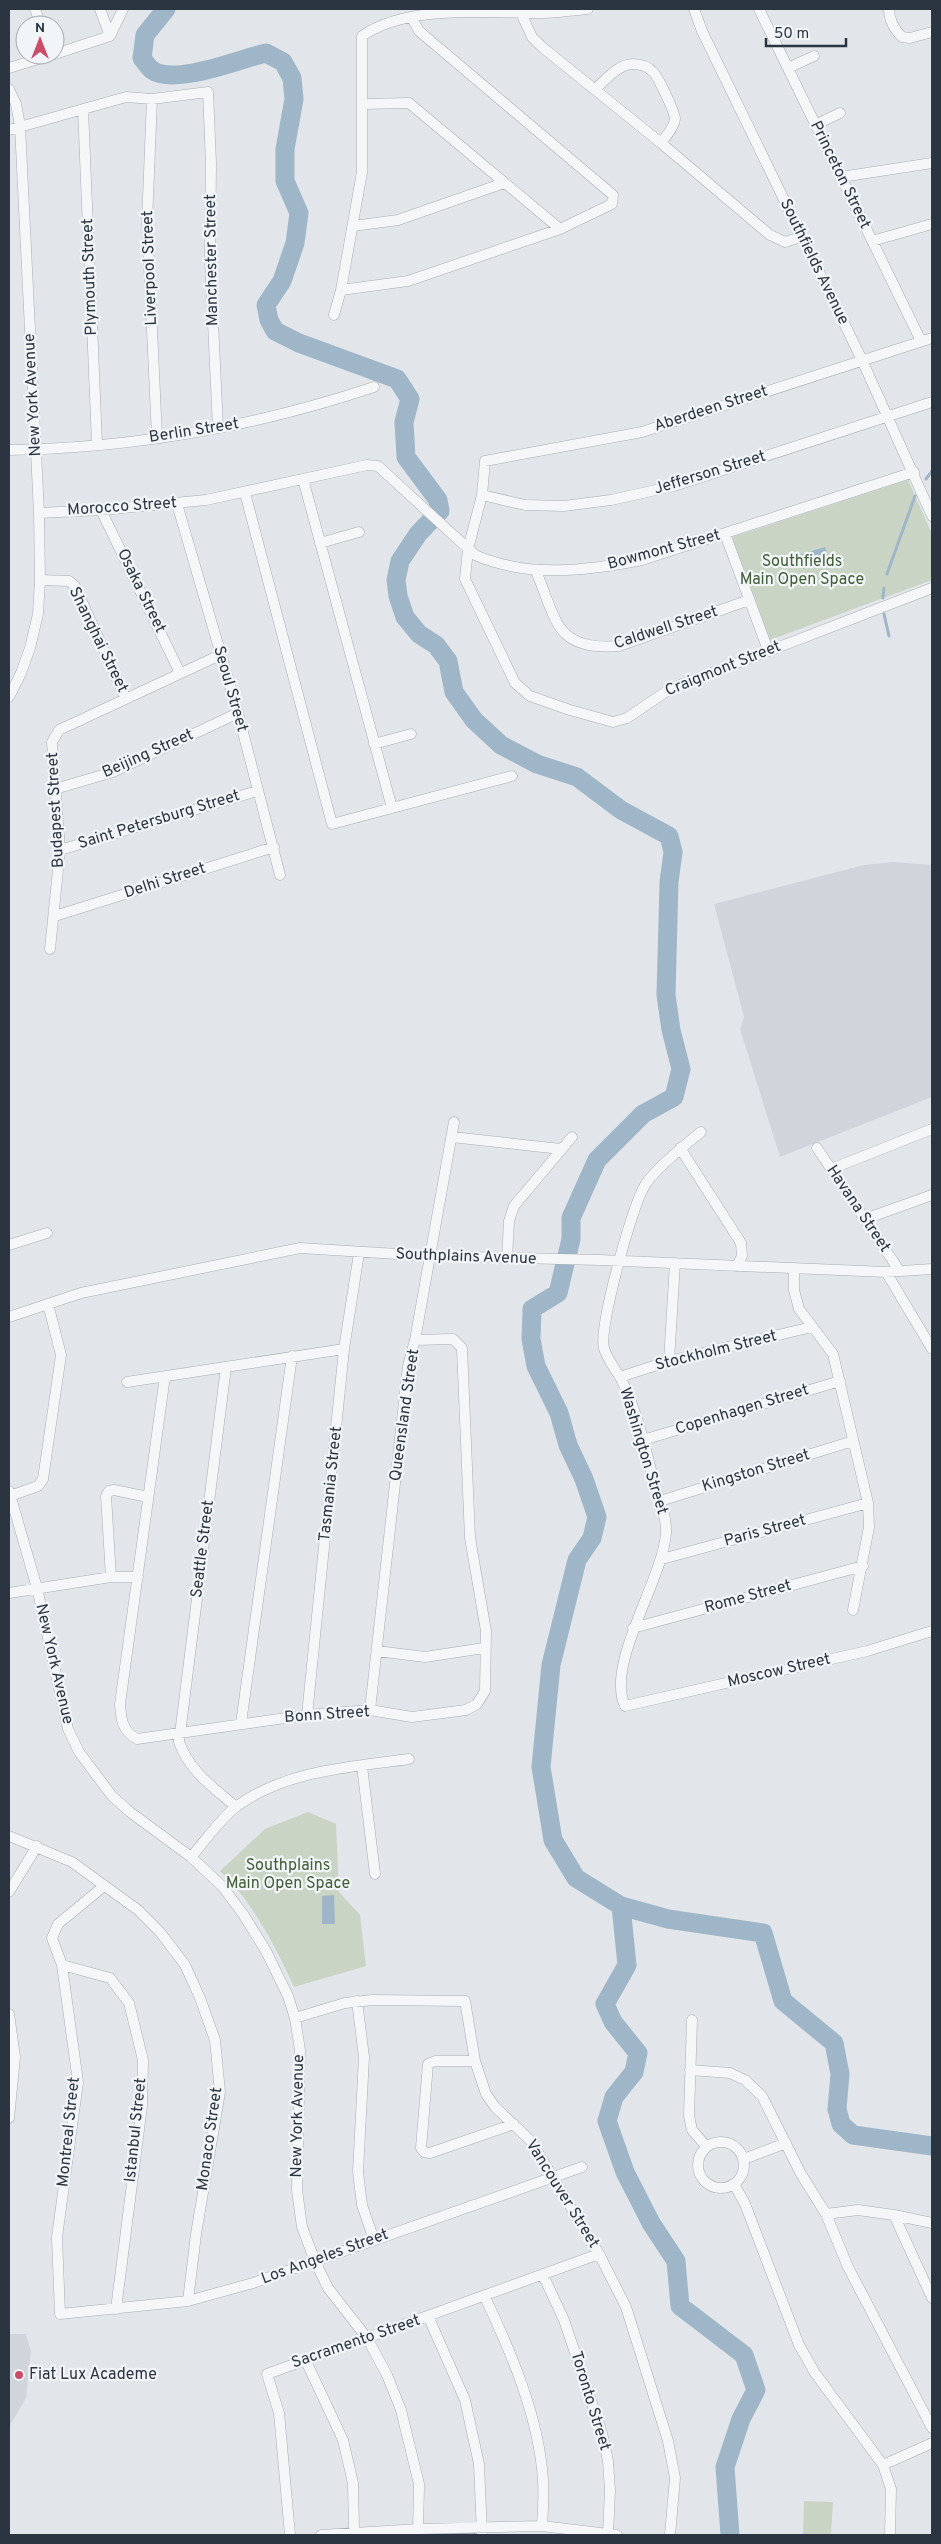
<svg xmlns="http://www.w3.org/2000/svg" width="941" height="2544" viewBox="0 0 941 2544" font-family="Overpass,sans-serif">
	<rect width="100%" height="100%" fill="#e2e6ea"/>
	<path fill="#d0d5dc" d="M893,862L932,865V1097L780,1157L740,1029L744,1017L714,904L864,865Z
		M9,2334H26L31,2351L26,2398L9,2427Z"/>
	<path fill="#c9d4c4" d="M908,480L932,534V580L770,640L732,537Z
		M308,1812L336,1824L339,1892L360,1915L366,1966L294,1987C276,1948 252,1900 220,1871L265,1829Z
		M804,2501L833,2502L831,2535H803Z"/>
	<path fill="#9fb6c8" d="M825,547L829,560L803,569L799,555Z
		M334,1895L335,1924H322V1896Z"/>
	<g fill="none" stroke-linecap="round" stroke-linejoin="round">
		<path stroke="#9fb6c8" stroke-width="3" d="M926,479L932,471
			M887,574L915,496
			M883,598L884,588
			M884,614L889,636"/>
		<path stroke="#9fb6c8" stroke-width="19" d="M166,9L145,35L142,58C145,62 149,68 152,70C174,86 240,59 266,53L283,62L292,78L294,99L285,149V181L299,213L295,243L282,281L266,305L269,320L275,331L299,343L397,379L410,399L404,422L406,457L438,500L440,511L418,534L400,561L396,580L398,596L405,617L419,634L436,645L448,661L454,692L474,720L501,745L537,764L577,777L621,810L669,836L673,852L669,882L666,995L671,1030L681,1069L674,1097L643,1114L597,1160L571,1218V1239L558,1293L532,1309L531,1339L536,1366L559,1413L568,1445L584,1479L597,1517L592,1538L577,1560L551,1665L541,1767L553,1840L576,1878L621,1906L668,1919L763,1933L783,2001L834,2043L840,2074L837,2109L841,2124L853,2135L932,2146
			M621,1906L627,1965L605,2004L613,2022L638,2053L634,2072L614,2097L607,2121L625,2172L651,2223L676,2261L680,2306L744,2355L756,2390L741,2419L725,2467L730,2535"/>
		<defs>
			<path id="minor" d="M35,9L41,25
				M100,9L110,36
				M694,9L702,31L862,360L932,516
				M759,9L921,341
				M889,9C889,20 894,29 902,37L910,38L932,32
				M521,13L532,37L542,47L661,143L770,235L785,242L801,237
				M55,54L110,36L123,9
				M9,68L51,55
				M788,68L814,56
				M9,89L16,104L20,126L39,513L40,580L38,614L30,648L21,673L9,697
				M595,89C606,80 618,64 633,64C642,64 649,67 654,73C659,79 675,112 675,119C674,128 666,136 661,143
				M152,99L147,222L157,437
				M362,104L409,103L560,229
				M83,109L97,444
				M815,125L840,113
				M9,130L126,97L152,99L208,92L211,163L210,259L218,428
				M841,177L932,163
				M353,226L398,220L504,183
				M872,241L932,224
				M341,290L408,281L560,229L612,204L613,195L419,31L412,18
				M334,315L341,290L362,172V36C408,4 488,13 542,13C557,13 573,10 588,9
				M932,338L642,432L485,461L482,495L468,549L465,579L515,683L530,696L570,710L613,722L627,718L670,689L932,588
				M9,450C132,448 257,426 374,387
				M303,479L392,808
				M245,493L332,824L512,776
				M482,495L525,505L564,506L611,500L674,486L932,402
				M177,504L238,713L280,875
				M101,510L180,673
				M39,513L101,510L206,500L367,465L378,466L475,555C528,578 586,571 642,560L914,472
				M725,534L768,650
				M320,543L359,532
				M536,571C557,621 555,651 619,646L749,600
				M40,580L69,581L75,586L126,699
				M374,744L411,734
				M55,789L113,772L238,713
				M60,850L257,791
				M55,916L274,847
				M50,949L60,850L52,742L59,730L220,655
				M701,1132C686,1144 652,1172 644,1187C632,1207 598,1329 604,1348C607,1359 614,1367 620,1377C638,1411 646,1452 656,1489C660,1502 667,1518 666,1533C663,1580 605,1664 625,1706L867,1651L932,1631
				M452,1137L561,1149
				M680,1148L741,1243L742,1256L737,1266
				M817,1148L899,1270
				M831,1169L932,1129
				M865,1219L932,1195
				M9,1245L47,1233
				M507,1259L509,1221L514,1206L572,1137
				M794,1268V1290L799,1309L833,1354L868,1503L869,1527L853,1610
				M886,1272L932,1349
				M9,1317L81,1293L300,1248L430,1256L600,1260L886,1272L932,1269
				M669,1361L675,1263
				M226,1367L179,1742C189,1771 214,1788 236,1807
				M165,1376L120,1704C121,1719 122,1731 137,1739L307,1715L370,1710L412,1717L466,1710L477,1704L485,1691L486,1631L470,1538L462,1348L453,1339L415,1340
				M620,1377L669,1361L812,1327
				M127,1382L344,1349
				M643,1440L840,1381
				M9,1491L37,1588L68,1729L79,1752L112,1796L130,1812L191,1857L222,1886L243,1914L266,1951L288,1996L295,2018L300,2050L297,2190L302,2227L315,2261L328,2288L367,2338L387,2375L401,2410L419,2484L418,2535
				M10,1496L38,1486L43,1479L61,1355L48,1304
				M660,1501L853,1441
				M662,1559L868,1503
				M111,1577L106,1496L109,1491L114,1490L148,1497
				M9,1593L111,1577H138
				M633,1628L863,1566
				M377,1651L425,1657L484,1648
				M370,1710L408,1366L415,1340L454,1122
				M307,1715L344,1349L359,1253
				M241,1723L292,1356
				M362,1766L375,1874
				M9,1836L72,1862L138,1910L160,1932L185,1965L200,1998L215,2040L220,2092L196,2234L188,2301
				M191,1857C205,1841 220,1819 237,1806C287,1770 351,1767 409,1759
				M104,1886L58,1924L52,1938L62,1965L78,2082L57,2237L60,2314L188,2301L253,2283L582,2167
				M9,1892L37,1846
				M62,1965L110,1978L129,2003L143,2060L142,2106L116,2309
				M357,2001L364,2057L358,2172L362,2205L374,2240
				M9,2014L15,2057L9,2118
				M295,2018L345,2003L372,2000L465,2001L475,2061L486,2094L495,2107L531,2141L599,2254L626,2307L668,2441L675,2478L670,2535
				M692,2020L689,2116L692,2130L707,2147
				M475,2061H435L428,2064L421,2148L424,2152L430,2153L514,2124
				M690,2070L730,2073L745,2080L762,2096L801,2174L826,2214L848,2267L932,2428
				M698 2165a23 23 0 1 1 46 0a23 23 0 1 1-46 0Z
				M744,2159L786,2143
				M734,2184L745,2204L799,2345L815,2373L883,2465L891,2489L890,2535
				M826,2214L858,2210L894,2215L932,2298
				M894,2215L932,2223
				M543,2275L564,2320L602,2433L608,2461L610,2491L608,2534
				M484,2295C511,2352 539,2417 543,2480C544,2495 543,2511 542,2526
				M428,2316L465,2400L479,2464L482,2535
				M305,2359L343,2440L353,2483L354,2532
				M883,2465L932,2443
				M290,2535L279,2413L267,2374L599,2254
				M321,2535L419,2529L542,2526L617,2535"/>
		</defs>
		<use href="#minor" stroke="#a7adb4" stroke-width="11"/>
		<use href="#minor" stroke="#f5f6f8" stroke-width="10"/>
	</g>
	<circle fill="#ca4c68" stroke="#f2f5f7" stroke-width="2" cx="19" cy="2375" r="5"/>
	<g text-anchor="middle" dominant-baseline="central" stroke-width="4.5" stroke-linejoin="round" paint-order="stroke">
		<g font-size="16" fill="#2b3541" stroke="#f2f5f7">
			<text transform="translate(840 175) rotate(64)">Princeton Street</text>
			<text transform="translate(212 260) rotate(-91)">Manchester Street</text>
			<text transform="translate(814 262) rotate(64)">Southfields Avenue</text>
			<text transform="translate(150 268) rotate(-92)">Liverpool Street</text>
			<text transform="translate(90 277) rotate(-92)">Plymouth Street</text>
			<text transform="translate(33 395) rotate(-93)">New York Avenue</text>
			<text transform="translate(711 409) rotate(-18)">Aberdeen Street</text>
			<text transform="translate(194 431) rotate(-9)">Berlin Street</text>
			<text transform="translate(710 473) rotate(-17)">Jefferson Street</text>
			<text transform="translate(122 507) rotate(-4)">Morocco Street</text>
			<text transform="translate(664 550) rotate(-15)">Bowmont Street</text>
			<text transform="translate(141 591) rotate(64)">Osaka Street</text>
			<text transform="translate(666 628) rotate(-18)">Caldwell Street</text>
			<text transform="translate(98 640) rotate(64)">Shanghai Street</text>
			<text transform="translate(723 669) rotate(-22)">Craigmont Street</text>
			<text transform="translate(230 689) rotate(74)">Seoul Street</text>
			<text transform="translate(148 754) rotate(-24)">Beijing Street</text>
			<text transform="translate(56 810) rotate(-93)">Budapest Street</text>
			<text transform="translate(159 820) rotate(-17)">Saint Petersburg Street</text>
			<text transform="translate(165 881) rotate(-18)">Delhi Street</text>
			<text transform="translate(858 1209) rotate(56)">Havana Street</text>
			<text transform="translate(466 1257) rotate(2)">Southplains Avenue</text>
			<text transform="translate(716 1351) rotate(-14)">Stockholm Street</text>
			<text transform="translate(742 1410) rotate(-17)">Copenhagen Street</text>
			<text transform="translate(405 1415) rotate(-82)">Queensland Street</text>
			<text transform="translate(643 1451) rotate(73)">Washington Street</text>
			<text transform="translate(756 1471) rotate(-17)">Kingston Street</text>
			<text transform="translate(331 1484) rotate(-84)">Tasmania Street</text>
			<text transform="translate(765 1531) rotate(-15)">Paris Street</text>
			<text transform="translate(203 1549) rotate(-83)">Seattle Street</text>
			<text transform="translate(748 1597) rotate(-15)">Rome Street</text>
			<text transform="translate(54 1664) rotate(77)">New York Avenue</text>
			<text transform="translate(779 1671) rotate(-13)">Moscow Street</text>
			<text transform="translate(327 1715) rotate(-4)">Bonn Street</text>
			<text transform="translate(298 2116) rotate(-89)">New York Avenue</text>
			<text transform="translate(136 2130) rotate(-84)">Istanbul Street</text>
			<text transform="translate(69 2132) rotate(-84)">Montreal Street</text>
			<text transform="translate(210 2139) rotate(-82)">Monaco Street</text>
			<text transform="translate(562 2194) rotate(58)">Vancouver Street</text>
			<text transform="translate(325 2257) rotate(-20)">Los Angeles Street</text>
			<text transform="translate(356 2342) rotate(-19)">Sacramento Street</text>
			<text transform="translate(590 2401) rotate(73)">Toronto Street</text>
		</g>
		<g font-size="16" fill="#425d38" stroke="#f2f5f7">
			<text x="802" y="562">Southfields<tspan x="802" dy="18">Main Open Space</tspan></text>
			<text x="288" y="1866">Southplains<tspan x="288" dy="18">Main Open Space</tspan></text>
		</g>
		<g font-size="16" fill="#2b3541" stroke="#f2f5f7" text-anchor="start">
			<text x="29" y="2375">Fiat Lux Academe</text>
		</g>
	</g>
	<rect width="941" height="2544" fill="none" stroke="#2b3541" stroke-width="20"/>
	<g transform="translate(40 40)"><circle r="24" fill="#f2f5f7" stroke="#a2a8ae"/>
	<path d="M0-4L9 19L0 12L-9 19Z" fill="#ca4c68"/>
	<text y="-8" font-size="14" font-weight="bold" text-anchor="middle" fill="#2b3541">N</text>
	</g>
	<path d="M766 38v8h80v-8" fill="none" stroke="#2b3541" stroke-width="2.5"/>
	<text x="774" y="38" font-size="15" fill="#2b3541" stroke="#f2f5f7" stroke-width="4" paint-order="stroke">50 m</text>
</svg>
